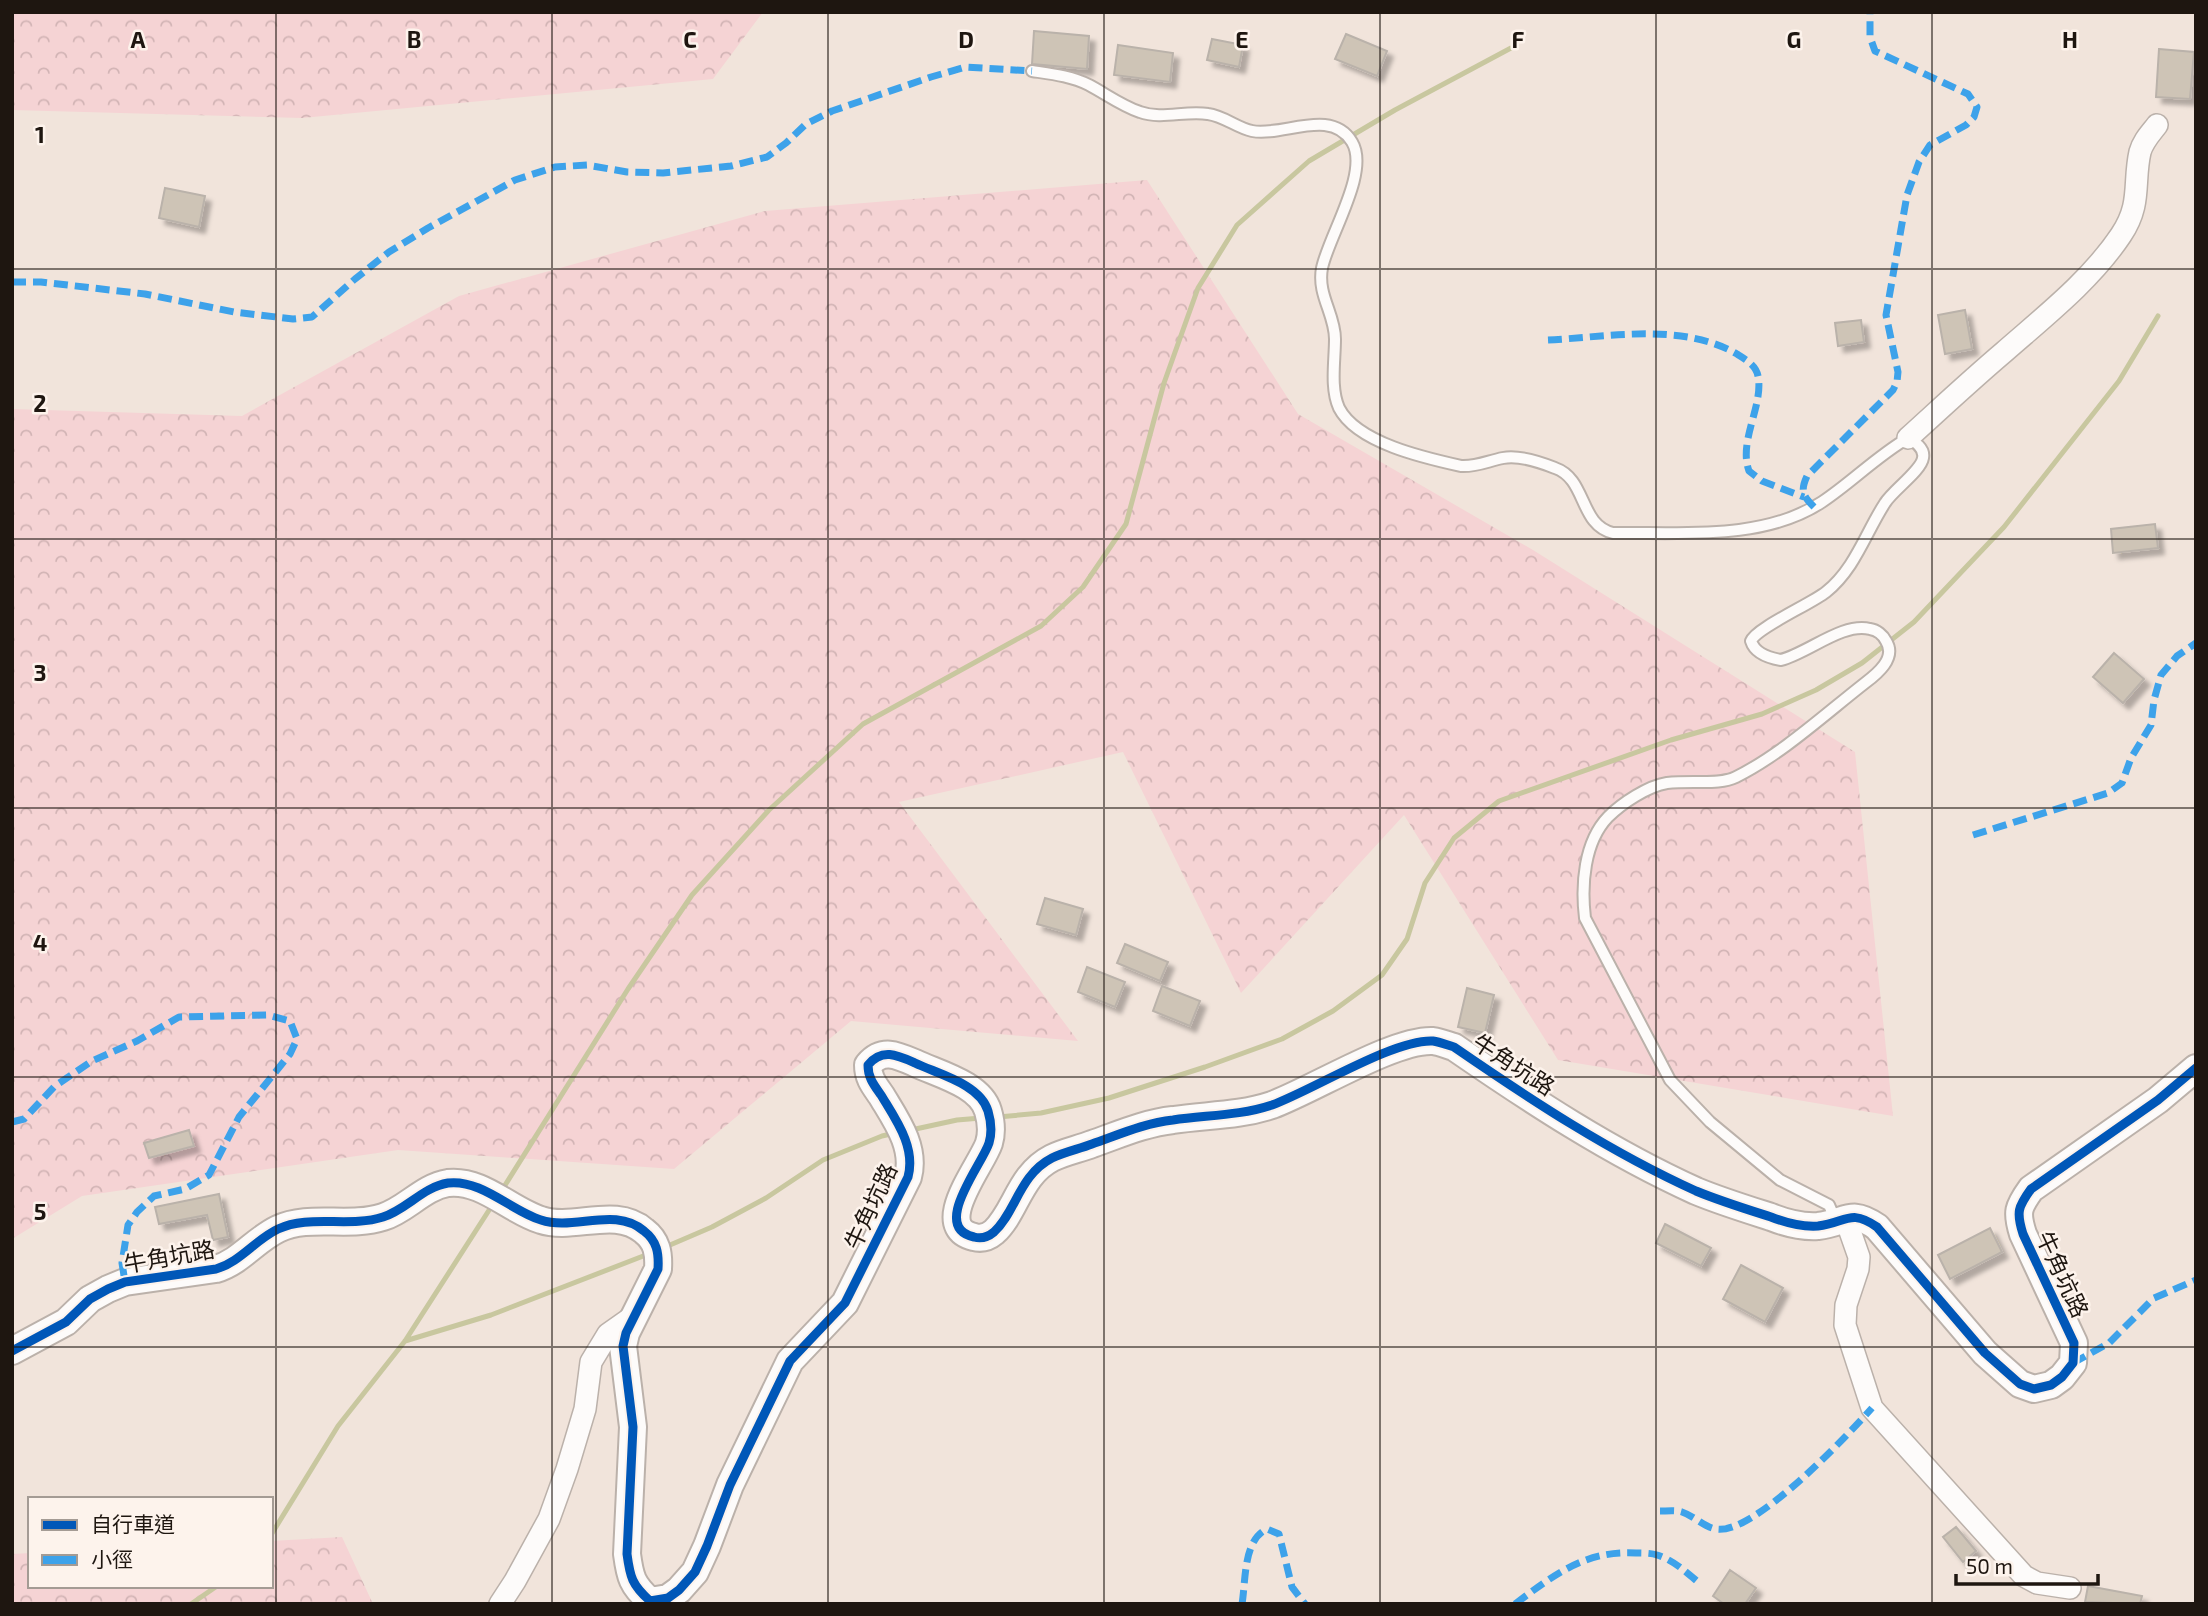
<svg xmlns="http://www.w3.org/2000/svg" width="2208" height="1616" viewBox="0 0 2208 1616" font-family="'Exo 2','Noto Sans TC',sans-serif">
	<defs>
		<pattern id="forest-crowns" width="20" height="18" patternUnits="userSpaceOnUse" patternTransform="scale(1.75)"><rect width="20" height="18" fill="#f5d3d4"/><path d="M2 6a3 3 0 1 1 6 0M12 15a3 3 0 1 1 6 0" fill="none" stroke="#d2b4b5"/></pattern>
		<filter id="shadow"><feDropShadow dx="6" dy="6" stdDeviation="2" flood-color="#0004"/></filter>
	</defs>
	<rect width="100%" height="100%" fill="#f1e4db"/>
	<path fill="url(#forest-crowns)" d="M12,12H763L713,79L302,118L12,110Z
		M1147,180L1298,414L1533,550L1855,752L1893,1116L1558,1060L1404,815L1241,993L1123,752L899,802L1078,1041L851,1021L674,1169L398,1150L82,1196L12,1239V409L242,416L459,296L765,211Z
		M342,1537L373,1604H12V1554L30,1553V1586H271V1541Z"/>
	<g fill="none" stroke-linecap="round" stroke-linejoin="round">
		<path stroke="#c8c79f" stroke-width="5" d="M998,1117L1041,1113L1109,1098L1205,1067L1282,1039L1333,1011L1382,975L1407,939L1425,883L1454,838L1499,801L1671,740L1762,714L1816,690L1862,663L1914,622L2004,527L2119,381L2158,316
			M911,1130L957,1120L981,1118
			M502,1190L628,989L692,895L769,810L863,724L1041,626L1083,587L1126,524L1164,383L1198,288L1237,225L1309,161L1395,110L1511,48
			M663,1248L712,1227L766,1198L823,1160L882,1136L895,1133
			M405,1341L491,1315L651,1253
			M271,1535L338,1426L405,1341L493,1204
			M191,1604L217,1586"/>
	</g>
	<path fill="#cec4b6" stroke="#bab2aa" stroke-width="2" filter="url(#shadow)" d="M1034,31L1089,36L1087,69L1032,64Z
		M1346,34L1387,51L1377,76L1335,59Z
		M1212,39L1243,45L1239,67L1207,60Z
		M1118,45L1173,53L1170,82L1114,75Z
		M2159,49L2194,52L2190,99L2156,97Z
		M165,188L205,196L199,227L159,218Z
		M1965,310L1972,349L1945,354L1938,315Z
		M1861,320L1864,342L1838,346L1835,323Z
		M2155,524L2158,548L2113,553L2111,529Z
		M2114,653L2144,679L2123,703L2093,677Z
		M1045,898L1083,909L1076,935L1037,924Z
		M1125,944L1168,962L1160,981L1117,963Z
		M1087,967L1125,982L1115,1007L1078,992Z
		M1162,986L1200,1001L1190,1026L1153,1011Z
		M1467,988L1494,995L1485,1033L1458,1027Z
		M189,1130L194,1146L149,1158L144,1143Z
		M219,1194L228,1237L213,1240L207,1215L159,1224L155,1207Z
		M1665,1224L1711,1248L1701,1266L1656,1243Z
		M1990,1228L2002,1252L1950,1279L1938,1255Z
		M1741,1265L1783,1288L1765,1322L1723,1299Z
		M1956,1527L1976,1551L1963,1562L1943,1537Z
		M1730,1570L1756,1588L1745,1604H1724L1713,1596Z
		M2088,1586L2142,1596L2140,1604L2085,1602Z"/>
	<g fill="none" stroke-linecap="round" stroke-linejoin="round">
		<defs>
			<path id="service" d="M1032,71C1052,74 1071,76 1089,85C1106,94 1122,106 1140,112C1162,120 1186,110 1208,114C1224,116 1237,128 1252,131C1283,137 1331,107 1352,142C1370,172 1329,235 1322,268C1317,295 1335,314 1335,339C1335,361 1330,388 1339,408C1357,443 1425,458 1461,466C1476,467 1488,461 1503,458C1519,455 1540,462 1555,468C1587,479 1579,525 1613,533C1681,532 1763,541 1822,502C1852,482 1877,456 1908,438C1915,442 1925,448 1923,458C1921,471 1893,490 1885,503C1866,532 1855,569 1826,592C1811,604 1756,628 1751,641C1755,654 1769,658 1781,660C1808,653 1843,622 1870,629C1877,630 1883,635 1886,641C1897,658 1877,674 1865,683C1824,715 1782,754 1736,777C1724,783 1707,782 1694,782C1685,782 1676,782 1667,783C1648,786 1622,803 1608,817C1584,842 1581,885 1585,918L1670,1080L1710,1122L1780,1180L1829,1205L1832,1212L1831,1221"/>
			<path id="minor" d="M1908,438C1940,409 1971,380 2004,352C2045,316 2091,280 2121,235C2142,204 2133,183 2140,152C2143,141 2150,134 2157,125
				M1845,1217L1859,1257L1858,1269L1846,1305L1845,1325L1872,1408L2024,1576L2037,1583L2070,1588
				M500,1604L515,1581L549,1519L567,1469L585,1409L591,1362L608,1334L635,1315"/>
			<path id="tertiary" d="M12,1351L66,1322L90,1299L108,1289L125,1282L216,1269C240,1262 255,1240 278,1229C309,1214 349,1228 383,1217C406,1210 423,1187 448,1183C482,1179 511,1211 541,1220C574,1231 615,1206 644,1231C657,1241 659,1253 658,1269L626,1333L623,1346L633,1427L627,1554C630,1577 632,1585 650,1601L668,1598L679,1590L695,1572L707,1546L730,1485L790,1361L845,1303L908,1177C916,1147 896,1120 881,1095C874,1085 868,1078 868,1065C882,1048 897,1055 915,1063C938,1074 980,1084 988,1111C991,1121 992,1133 989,1143C982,1165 930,1227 974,1237C981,1239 988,1237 994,1232C1016,1212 1019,1175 1052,1158C1064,1152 1079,1149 1092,1144C1118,1135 1145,1123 1173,1120C1206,1115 1239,1116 1272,1105C1313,1090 1394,1039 1433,1041C1440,1042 1447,1045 1454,1047C1531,1100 1610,1152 1696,1191C1720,1201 1746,1209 1771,1217C1786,1223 1802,1227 1818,1226C1846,1223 1850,1208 1877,1227L1985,1353L2020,1384L2034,1389L2051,1385L2062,1377L2073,1363L2074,1343L2023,1234C2016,1212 2018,1207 2031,1189L2158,1100L2196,1068"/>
		</defs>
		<use href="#service" stroke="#bbb1aa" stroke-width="14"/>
		<use href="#minor" stroke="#bbb1aa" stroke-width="24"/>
		<use href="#tertiary" stroke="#bbb1aa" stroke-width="30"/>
		<use href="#service" stroke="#fdfbfa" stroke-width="10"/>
		<use href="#minor" stroke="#fdfbfa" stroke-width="21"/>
		<use href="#tertiary" stroke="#fdfbfa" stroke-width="26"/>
		<path stroke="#3da2ea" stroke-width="7" stroke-dasharray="14 7" stroke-linecap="butt" d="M12,282H41L145,294L234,312L293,319L312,317L355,279L389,252L428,228L515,180L555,167L587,165L627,172L663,173L731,166L767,157L786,143L806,124L832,111L931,77L966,67L1032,71
			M1548,340C1609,337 1681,322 1737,354C1746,360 1756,365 1758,376C1764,405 1738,441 1749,471L1762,481L1804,497
			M1814,507C1803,496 1800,491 1807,476L1893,390L1897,382L1898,372L1886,315L1907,195L1919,162L1930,145L1966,125L1974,117L1977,107L1968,94L1875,51L1870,37V12
			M1973,835L2108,793L2122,783L2131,758L2151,725L2154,700L2161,675L2177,656L2196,643
			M12,1122L24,1119L55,1086L92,1061L137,1041L179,1017L268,1015L290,1021L297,1039L290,1054L239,1117L209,1175L185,1189L154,1196L137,1212L128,1225L122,1263L125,1282
			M2073,1363L2109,1343L2154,1298L2196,1280
			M1660,1511C1667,1511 1676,1510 1682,1512C1694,1516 1704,1527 1716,1529C1753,1536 1847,1436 1872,1408
			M1242,1604C1246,1580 1243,1540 1267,1529L1279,1534L1292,1587L1305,1604
			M1515,1604C1554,1575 1585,1550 1636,1553C1643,1553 1651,1553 1657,1555C1673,1560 1685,1571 1698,1582"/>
		<defs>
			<path id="cycleway" d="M12,1351L66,1322L90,1299L108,1289L125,1282L216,1269C240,1262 255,1240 278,1229C309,1214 349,1228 383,1217C406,1210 423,1187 448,1183C482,1179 511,1211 541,1220C574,1231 615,1206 644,1231C657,1241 659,1253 658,1269L626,1333L623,1346L633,1427L627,1554C630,1577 632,1585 650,1601L668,1598L679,1590L695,1572L707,1546L730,1485L790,1361L845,1303L908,1177C916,1147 896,1120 881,1095C874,1085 868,1078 868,1065C882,1048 897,1055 915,1063C938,1074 980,1084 988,1111C991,1121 992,1133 989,1143C982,1165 930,1227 974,1237C981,1239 988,1237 994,1232C1016,1212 1019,1175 1052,1158C1064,1152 1079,1149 1092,1144C1118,1135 1145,1123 1173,1120C1206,1115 1239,1116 1272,1105C1313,1090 1394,1039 1433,1041C1440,1042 1447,1045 1454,1047C1531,1100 1610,1152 1696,1191C1720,1201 1746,1209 1771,1217C1786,1223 1802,1227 1818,1226C1846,1223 1850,1208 1877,1227L1985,1353L2020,1384L2034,1389L2051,1385L2062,1377L2073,1363L2074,1343L2023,1234C2016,1212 2018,1207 2031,1189L2158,1100L2196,1068"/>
		</defs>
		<use href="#cycleway" stroke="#fdf3ec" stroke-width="13"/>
		<use href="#cycleway" stroke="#0057b8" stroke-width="9"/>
	</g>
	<path fill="none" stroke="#1e1610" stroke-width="2" stroke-opacity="0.55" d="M276,12V1604M552,12V1604M828,12V1604M1104,12V1604M1380,12V1604M1656,12V1604M1932,12V1604M12,269H2196M12,539H2196M12,808H2196M12,1077H2196M12,1347H2196"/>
	<g text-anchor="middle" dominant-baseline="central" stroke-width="5" stroke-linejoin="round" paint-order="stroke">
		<g font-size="23" fill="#1e1610" stroke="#fdf3ec">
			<text transform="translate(1514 1064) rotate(33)">牛角坑路</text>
			<text transform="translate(870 1206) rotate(-65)">牛角坑路</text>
			<text transform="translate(169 1256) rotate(-10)">牛角坑路</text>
			<text transform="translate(2063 1274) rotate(65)">牛角坑路</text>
		</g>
	</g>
	<g font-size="23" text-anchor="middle" font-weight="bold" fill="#1e1610" stroke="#fdf3ec" stroke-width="5" stroke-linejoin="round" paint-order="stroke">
		<text x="138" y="48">A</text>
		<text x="414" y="48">B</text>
		<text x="690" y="48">C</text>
		<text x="966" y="48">D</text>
		<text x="1242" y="48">E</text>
		<text x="1518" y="48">F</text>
		<text x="1794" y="48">G</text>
		<text x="2070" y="48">H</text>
		<text x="40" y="143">1</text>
		<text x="40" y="412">2</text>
		<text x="40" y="681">3</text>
		<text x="40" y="951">4</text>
		<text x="40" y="1220">5</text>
	</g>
	<rect width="2208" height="1616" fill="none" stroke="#1e1610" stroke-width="28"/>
	<rect x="28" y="1497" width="245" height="91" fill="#fdf3ec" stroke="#a49b94" stroke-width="2"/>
	<rect x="42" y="1520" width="35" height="10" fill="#0057b8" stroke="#a49b94" stroke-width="2"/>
	<text x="91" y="1532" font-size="21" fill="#1e1610">自行車道</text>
	<rect x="42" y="1555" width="35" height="10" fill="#3da2ea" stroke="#a49b94" stroke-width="2"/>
	<text x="91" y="1567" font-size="21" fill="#1e1610">小徑</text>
	<path d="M1956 1574v10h142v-10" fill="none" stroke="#1e1610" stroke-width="3.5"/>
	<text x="1966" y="1574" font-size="21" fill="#1e1610" stroke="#fdf3ec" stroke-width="5" paint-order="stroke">50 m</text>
</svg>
